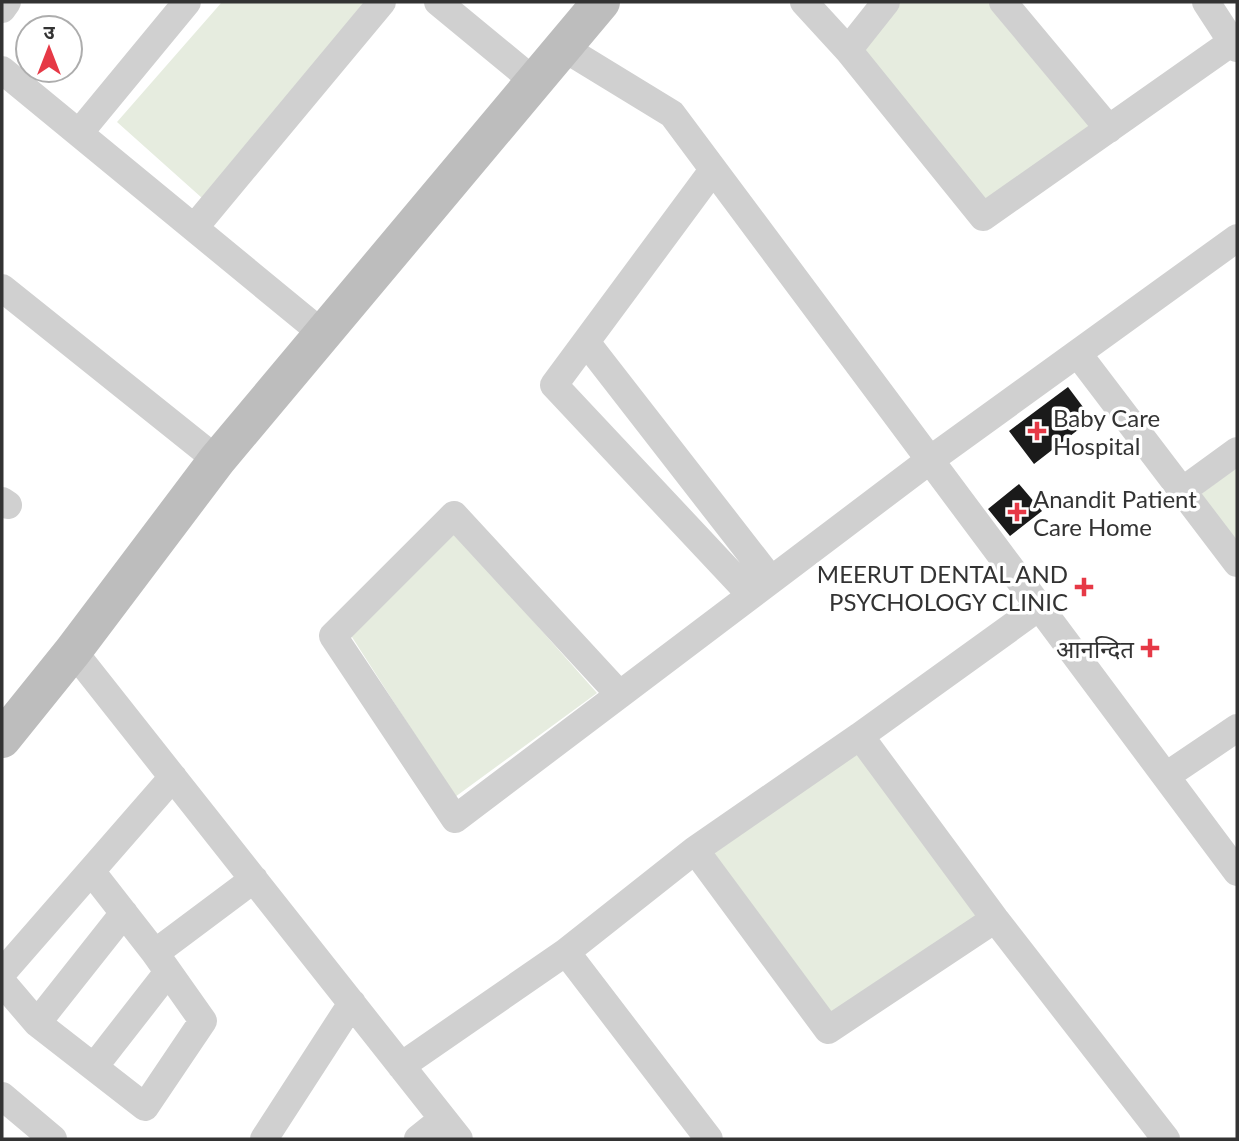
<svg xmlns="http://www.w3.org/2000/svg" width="1239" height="1141" viewBox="0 0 1239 1141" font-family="Lato,'Noto Sans Devanagari',sans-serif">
	<rect width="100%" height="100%" fill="#fff"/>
	<path fill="#e6ecdf" d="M222,2H374L202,198L117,122Z
		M898,2H989L1095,127L982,202L860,49Z
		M1237,467V546L1200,495Z
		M455,533L597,693L455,797L350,634Z
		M858,752L981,916L830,1018L713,854Z"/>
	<path fill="#1a1a1a" d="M1068,387L1092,419L1034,464L1009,431Z
		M1019,484L1042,511L1010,536L988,509Z"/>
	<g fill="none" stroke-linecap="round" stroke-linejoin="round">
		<path stroke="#d0d0d0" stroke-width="28" d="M438,2L535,82
			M804,2L848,50
			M886,2L848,50L983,217L1232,42L1237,48
			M1003,2L1109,129
			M1206,2L1232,42L1237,38
			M2,9L7,2
			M564,48L672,114L1237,872
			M2,70L323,334
			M79,133L187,2
			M713,170L554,385L751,595
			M194,228L382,2
			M2,288L217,460
			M586,342L771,580
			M1078,354L1237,563
			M1182,491L1237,451
			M2,501L8,505
			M73,651L459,1139
			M619,694L454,515L333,636L455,819L930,460L1237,238
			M860,736L1039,607
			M1166,776L1237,728
			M695,850L566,952L709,1139
			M91,871L155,953
			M995,919L828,1030L695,850L860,736L995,919L1166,1139
			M2,973L173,777
			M2,982L37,1023L145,1107L203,1021L155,953L254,879
			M37,1023L124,913
			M401,1066L566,952
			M94,1067L168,972
			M2,1096L53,1139
			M264,1139L352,1003
			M418,1139L443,1119"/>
		<path stroke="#bdbdbd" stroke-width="38" d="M2,739L73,651L217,460L601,2"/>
	</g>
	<g fill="#e63946" stroke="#fff" stroke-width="2.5">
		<path d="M1033.5 420.5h7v7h7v7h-7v7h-7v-7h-7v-7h7z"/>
		<path d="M1013.5 501.5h7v7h7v7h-7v7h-7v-7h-7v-7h7z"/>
		<path d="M1080.5 576.5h7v7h7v7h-7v7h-7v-7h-7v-7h7z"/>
		<path d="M1146.5 637.5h7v7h7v7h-7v7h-7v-7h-7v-7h7z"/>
	</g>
	<g text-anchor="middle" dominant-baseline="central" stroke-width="7" stroke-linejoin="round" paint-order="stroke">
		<g font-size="24" fill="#333" stroke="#fff" text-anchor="start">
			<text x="1053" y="417">Baby Care<tspan x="1053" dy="28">Hospital</tspan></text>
			<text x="1033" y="498">Anandit Patient<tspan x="1033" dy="28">Care Home</tspan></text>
			<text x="1068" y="573" text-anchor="end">MEERUT DENTAL AND<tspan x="1068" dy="28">PSYCHOLOGY CLINIC</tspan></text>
			<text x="1134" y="648" text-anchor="end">आनन्दित</text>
		</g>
	</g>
	<rect width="1239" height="1141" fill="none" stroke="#333333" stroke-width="7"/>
	<g transform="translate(49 49)"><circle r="33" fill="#ffffff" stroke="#adadad" stroke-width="2"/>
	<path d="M0-5L12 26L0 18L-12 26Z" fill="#e63946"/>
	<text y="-10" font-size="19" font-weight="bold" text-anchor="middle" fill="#333333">उ</text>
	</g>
</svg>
